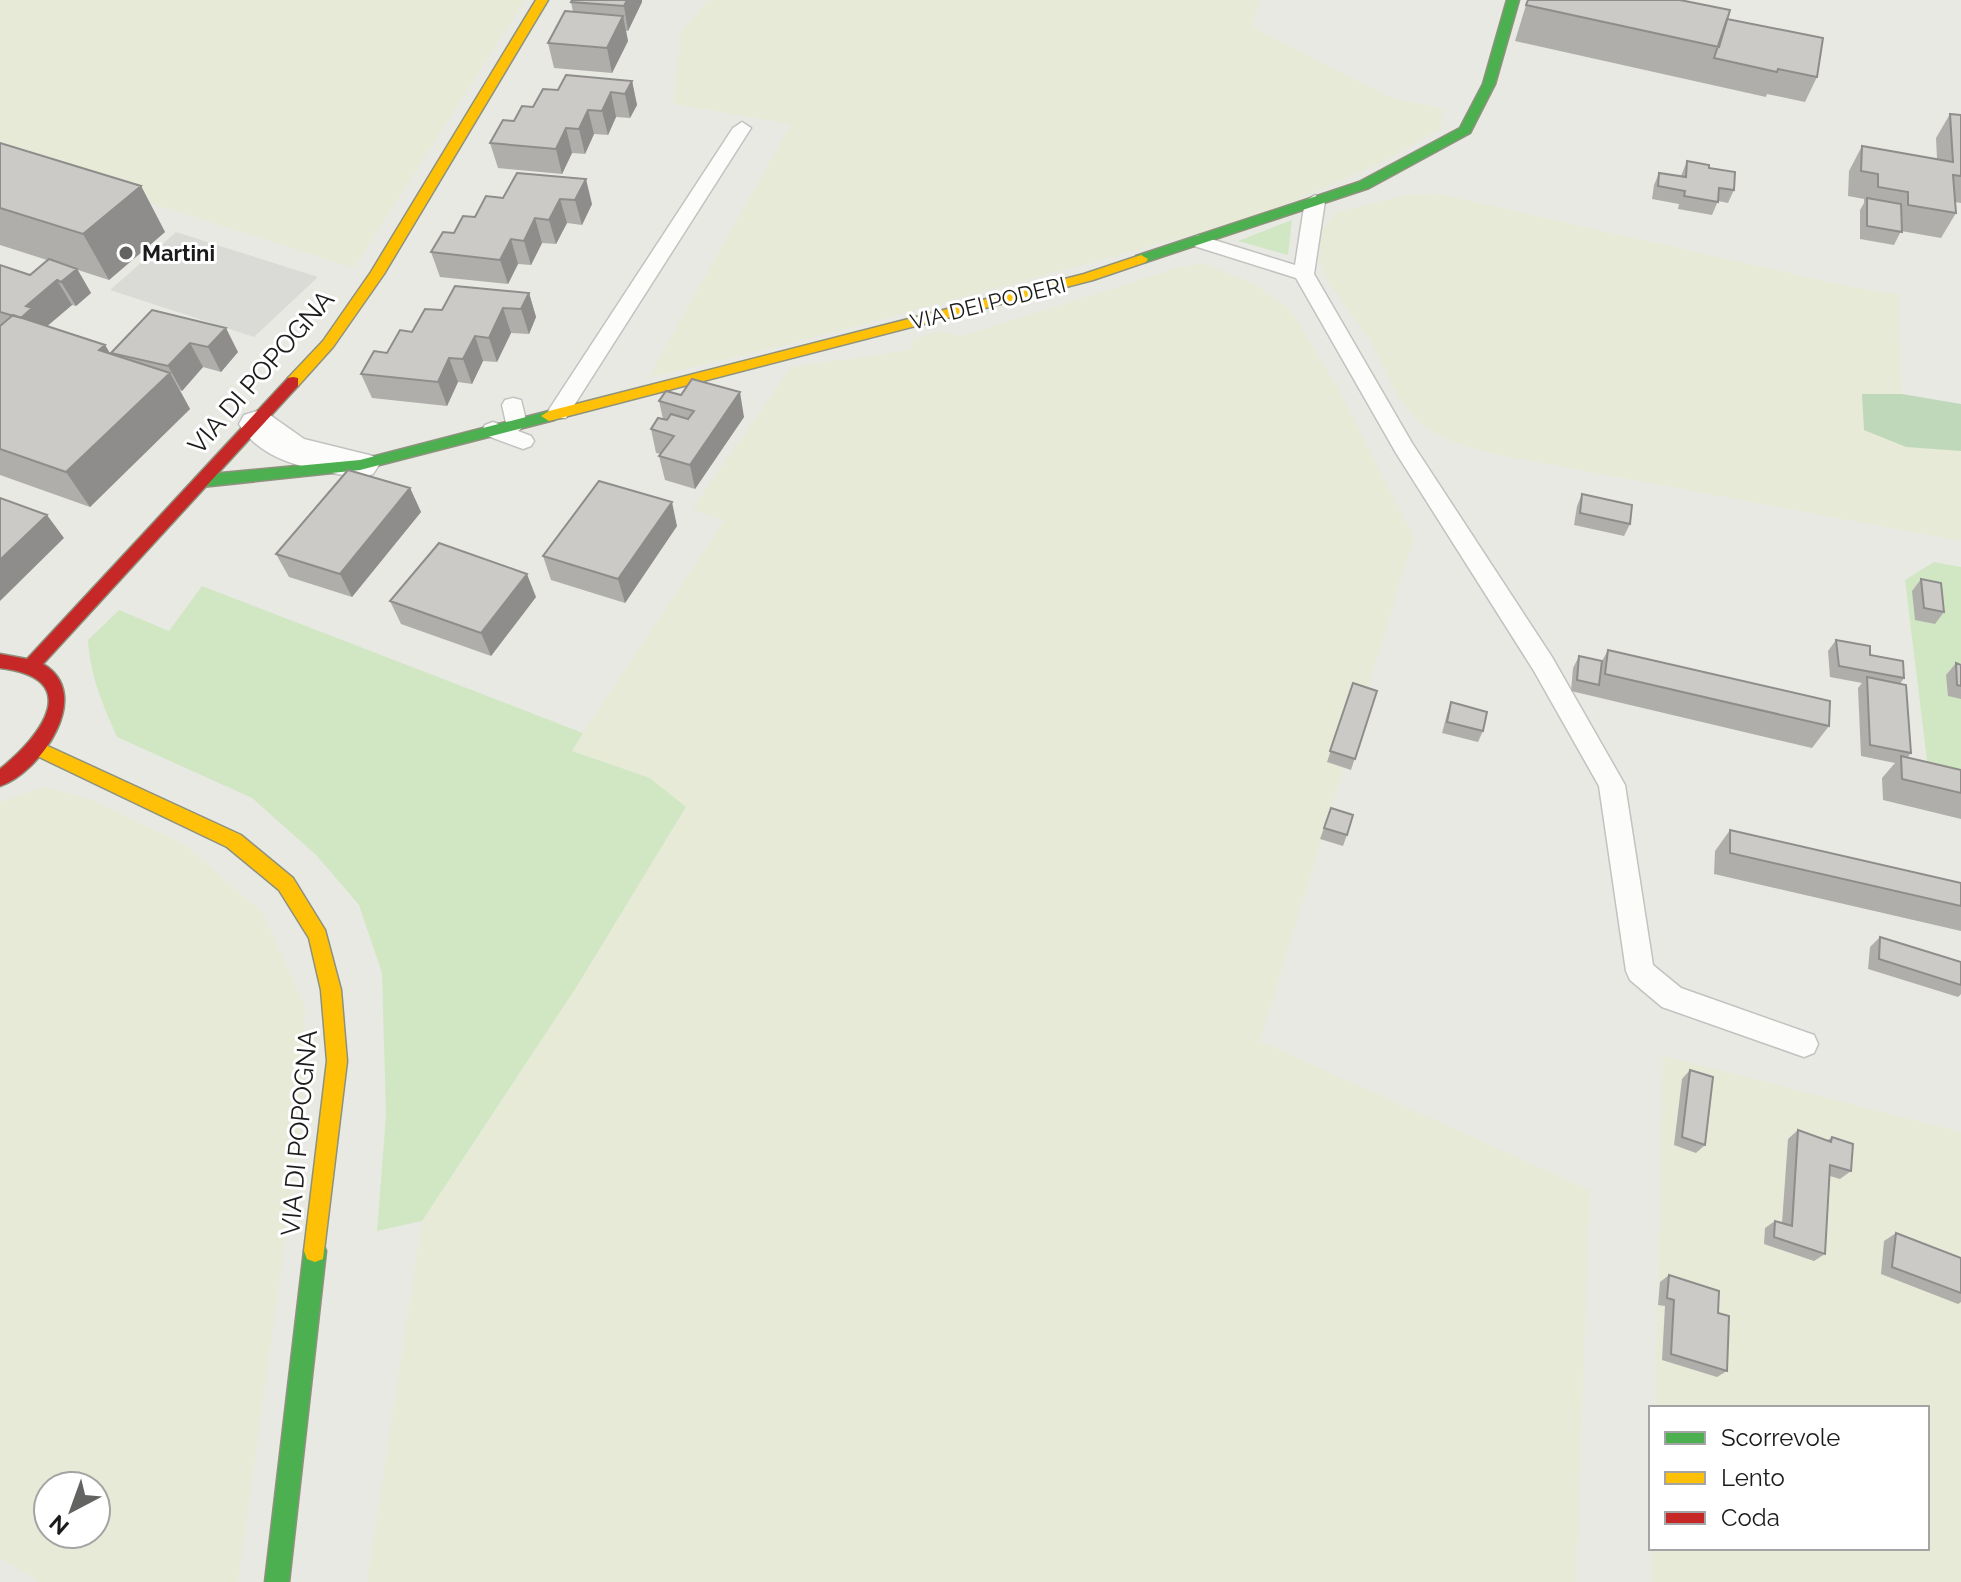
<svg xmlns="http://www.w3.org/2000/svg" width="1961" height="1582" viewBox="0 0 1961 1582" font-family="Raleway,sans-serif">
	<rect width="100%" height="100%" fill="#e9e9e4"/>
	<path fill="#e6ead7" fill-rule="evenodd" d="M0,0H525L354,268L0,155Z
		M708,0H1261L1252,27L1389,97L1444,109L1440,129L1385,161L1256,218L797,342L648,378L791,124L673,104L681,33Z
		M1440,194L1846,286L1898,294L1902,394H1863L1906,447L1961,451V541L1493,454L1451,441L1420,424L1398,397L1372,343L1331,287L1319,262L1320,232L1337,212L1406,195Z
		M1204,263L1256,285L1291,310L1339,390L1414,538L1260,1041L1590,1190L1576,1582H367L422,1221L577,986L686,808L650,778L571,751L724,521L692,509L791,367L909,350L914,338L940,331L962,336L1180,267Z
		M44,787L92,800L184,844L262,912L305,1006L302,1119L238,1582H39L0,1558V802ZM48,1486H96V1534H48Z
		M1663,1056L1961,1132V1582H1652V1548H1927V1408H1655Z"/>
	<path fill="#d1e7c3" d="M1292,220L1288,255L1238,241Z
		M1934,562L1961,567V783L1929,777L1905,580Z
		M202,586L583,733L572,751L650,778L686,807L577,986L422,1221L377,1231L386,1115L382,973L359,905L316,855L252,798L117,737C103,705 90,676 88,640L119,610L169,631Z"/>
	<path fill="#c0d8ba" d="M1862,394H1902L1961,404V451L1906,447L1864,430Z"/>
	<path fill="#dadad7" d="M176,232L318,277L254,337L110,290Z"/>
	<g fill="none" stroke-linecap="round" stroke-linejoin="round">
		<defs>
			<path id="lane" d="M742,122L751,128L566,418H550L547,413L550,408L733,128Z
				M1315,195L1325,201L1314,274L1412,443L1552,657L1625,785L1653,965L1681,988L1814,1035L1818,1044L1814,1053L1804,1057L1662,1007L1630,980L1626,971L1599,786L1534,671L1396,453L1296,278L1191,245L1188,241L1198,235L1295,265L1305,201Z
				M513,398L521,400L527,424L518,431L531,436L534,441L531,446L523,449L485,435L482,430L485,425L493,422L507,427L502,405L505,400Z"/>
			<path id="street" d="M257,411L270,415L304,439L373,456L379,465L373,474L360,478C317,470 263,465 239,424L244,415Z"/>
			<path id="fast" d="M1507,0H1519L1495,84L1470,133L1369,188L1146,262H1136V256L1359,182L1460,128L1483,84Z
				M549,411L554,412V420L360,470L201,487L193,481L201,475L360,460Z
				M315,1240L323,1243L326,1251L289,1582H265L304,1251L307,1243Z"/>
			<path id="slow" d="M536,0H548L384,274L333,347L298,386H288V378L323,341L371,272Z
				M1141,255L1148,259L1146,262L1093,280L549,421L541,416L549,411L1084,274Z
				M39,742L241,835L293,878L325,930L341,990L347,1061L323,1259L315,1262L307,1259L304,1251L327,1061L321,990L309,938L279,890L227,847L33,754L30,749L33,744Z"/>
			<path id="jam" d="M293,377L298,378V386L43,664C95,694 40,773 0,786V769C43,735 84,678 0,668V654L27,659L288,378Z"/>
		</defs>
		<use href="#lane" stroke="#c2c2c0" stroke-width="3"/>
		<use href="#street" stroke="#c2c2c0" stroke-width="3"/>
		<use href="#fast" stroke="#8e927d" stroke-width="3"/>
		<use href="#slow" stroke="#8e927d" stroke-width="3"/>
		<use href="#jam" stroke="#8e927d" stroke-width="3"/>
		<use href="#lane" fill="#fcfcfb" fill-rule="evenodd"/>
		<use href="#street" fill="#fcfcfb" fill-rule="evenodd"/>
		<use href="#fast" fill="#4caf50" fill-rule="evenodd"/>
		<use href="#slow" fill="#ffc107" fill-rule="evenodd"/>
		<use href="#jam" fill="#c62828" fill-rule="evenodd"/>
	</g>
	<path fill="#afaeab" d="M571,2H642L628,31H626L628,41L612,73L554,68L548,43L573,12Z
		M1526,5L1727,19L1817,77L1805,102L1767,94L1766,97L1515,41Z
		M632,81L637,105L630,118L616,117L608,135L594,134L585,154L572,153L562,174L498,168L490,143L514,121L558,90Z
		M1950,114L1961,115V203L1955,202L1956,213L1941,238L1901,231L1894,245L1860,239V210L1864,203V199L1848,196L1849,171L1862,146L1937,159L1936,138Z
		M0,143L141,186L165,232L109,280L78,270L91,293L76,306L72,305L47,326L105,345L110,353L152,310L238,352L221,372L203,367L182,391L180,390L190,409L90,507L0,475V265L30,275L47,260L0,245Z
		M1687,161L1709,168L1734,190L1728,203L1718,201L1712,215L1678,209L1679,204L1652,199L1654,185L1659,173L1681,176Z
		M517,173L592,204L582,225L567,223L556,244L542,243L531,265L518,264L508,284L440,277L431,252L475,217L503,198Z
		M529,293L536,317L529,334L511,333L497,362L483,361L472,384L458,382L447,406L372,398L361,374L412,332L442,310Z
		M659,401L744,417L695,489L665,480L659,456L661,454L656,453L651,429L663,419Z
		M410,488L421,512L352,597L289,577L276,554Z
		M1582,494L1630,524L1624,536L1574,525L1577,506Z
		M677,526L625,603L551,580L543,556Z
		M1921,579L1944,612L1935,624L1915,620L1912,591Z
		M536,597L491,656L401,624L390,601Z
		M1836,640L1870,655L1904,678L1900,684L1911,753L1907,758L1961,770V819L1883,800L1882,778L1895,763L1861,756L1858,688L1862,683L1830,677L1828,651Z
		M1608,650L1829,726L1812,748L1571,691L1573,668L1579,656L1602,661Z
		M1956,663L1961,665V699L1948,696L1946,675Z
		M1353,683L1377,691L1351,770L1327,762Z
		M1451,702L1483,731L1478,742L1442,733L1447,714Z
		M1331,808L1347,835L1343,846L1320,839Z
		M1730,830L1961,883V931L1714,874L1715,851Z
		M1880,937L1961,985V994L1958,997L1868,969L1870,947Z
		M1690,1070L1705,1145L1696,1153L1674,1145L1682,1079Z
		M1798,1130L1828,1140L1832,1137L1851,1171L1840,1179L1830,1176L1825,1254L1814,1261L1764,1244L1765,1228L1775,1221L1782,1223L1788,1139Z
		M1896,1233L1961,1258V1302L1958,1304L1881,1274L1884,1241Z
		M1669,1275L1718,1313L1727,1371L1717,1377L1662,1360L1665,1306L1658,1305L1660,1282Z"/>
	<path fill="#8e8d8b" d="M627,0H642V2L628,31L624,6Z
		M623,16L628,41L612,73L607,48Z
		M632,81L637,105L630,118L625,94Z
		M611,92L616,117L608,135L602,111Z
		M588,110L594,134L585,154L579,129Z
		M566,128L572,153L562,174L556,149Z
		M586,179L592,204L582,225L575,200Z
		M141,186L165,232L109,280L83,234Z
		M560,199L567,223L556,244L549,220Z
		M535,218L542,243L531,265L524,241Z
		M511,239L518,264L508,284L500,260Z
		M77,269L91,293L76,306L61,282Z
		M57,280L72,305L45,328L20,319L26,306Z
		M529,293L536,317L529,334L521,309Z
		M503,308L511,333L497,362L489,338Z
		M226,328L238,352L221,372L208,347Z
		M475,336L483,361L472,384L463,359Z
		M190,343L203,367L182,391L168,366Z
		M105,345L126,381L99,350Z
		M449,358L458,382L447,406L438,382Z
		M170,373L190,409L90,507L66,472Z
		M740,392L744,417L695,489L690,465Z
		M410,488L421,512L352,597L340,574Z
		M672,502L677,526L625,603L618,579Z
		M47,515L64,538L0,601V560Z
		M527,574L536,597L491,656L481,633Z"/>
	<path fill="#cbcac7" stroke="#8e8d8b" stroke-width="2" d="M572,0H627L624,6L571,2Z
		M1528,0H1680L1730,10L1719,47L1526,5Z
		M565,11L623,16L607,48L548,43Z
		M1727,19L1823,38L1817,77L1778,69L1777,72L1714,58Z
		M566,75L632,81L625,94L611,92L602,111L588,110L579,129L566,128L556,149L490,143L503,120L514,121L522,106L533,107L543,89L558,90Z
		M1950,114L1961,115V176L1953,175L1956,213L1908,205V192L1878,187V174L1861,171L1862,146L1953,162Z
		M0,143L141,186L83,234L0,208Z
		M1687,161L1709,165V168L1735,172L1734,190L1719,188L1718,202L1684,196L1685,191L1658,186L1659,173L1686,177Z
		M517,173L586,179L575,200L560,199L549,220L535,218L524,241L511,239L500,260L431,252L443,232L454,233L463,216L475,217L486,196L503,198Z
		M1867,198L1901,204L1902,232L1867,226Z
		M49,259L77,269L61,282L57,280L26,306L32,308L21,318L0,312V265L30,275Z
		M455,286L529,293L521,309L503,308L489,338L475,336L463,359L449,358L438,382L361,374L374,351L387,353L400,330L412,332L425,309L442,310Z
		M152,310L226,328L208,347L190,343L168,366L111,353Z
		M13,315L105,345L99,350L170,373L66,472L0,449V326Z
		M692,379L740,392L690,465L659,456L674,436L651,429L658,418L667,420L671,414L688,419L694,411L659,401L666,391L681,395Z
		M348,470L410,488L340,574L276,554Z
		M599,481L672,502L618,579L543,556Z
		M1582,494L1632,505L1630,524L1580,513Z
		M0,498L47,515L0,560Z
		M439,543L527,574L481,633L390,601Z
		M1921,579L1941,583L1944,612L1924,608Z
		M1836,640L1870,646V655L1903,661L1904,678L1839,666Z
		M1608,650L1830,701L1829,726L1605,674Z
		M1579,656L1602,661L1599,685L1577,680Z
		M1956,663L1961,665V686L1957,685Z
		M1867,677L1906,685L1911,753L1870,745Z
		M1353,683L1377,691L1355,759L1330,751Z
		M1451,702L1487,712L1483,731L1447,722Z
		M1901,756L1961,770V793L1902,779Z
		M1331,808L1353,815L1347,835L1324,828Z
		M1730,830L1961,883V906L1730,853Z
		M1880,937L1961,962V985L1879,959Z
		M1690,1070L1713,1077L1705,1145L1682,1137Z
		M1798,1130L1831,1142L1832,1137L1853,1144L1851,1171L1830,1165L1825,1254L1774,1237L1775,1221L1792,1226Z
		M1896,1233L1961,1258V1293L1892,1267Z
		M1669,1275L1719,1291L1718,1313L1729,1316L1727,1371L1671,1354L1674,1300L1667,1298Z"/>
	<circle fill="#636361" stroke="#fff" stroke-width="3" cx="126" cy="253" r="8"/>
	<g text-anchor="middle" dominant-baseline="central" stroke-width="6" stroke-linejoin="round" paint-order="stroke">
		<g font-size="22" font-weight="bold" fill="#1b1b1b" stroke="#fff" text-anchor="start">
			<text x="142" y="253">Martini</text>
		</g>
		<g font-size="22" fill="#1b1b1b" stroke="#fff">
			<text transform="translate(988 303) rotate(-14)">VIA DEI PODERI</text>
		</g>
		<g font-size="26" fill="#1b1b1b" stroke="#fff">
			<text transform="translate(261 372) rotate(-49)">VIA DI POPOGNA</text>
			<text transform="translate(299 1133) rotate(-85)">VIA DI POPOGNA</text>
		</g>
	</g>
	<rect x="1649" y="1406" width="280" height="144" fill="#ffffff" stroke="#a4a4a4" stroke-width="2"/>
	<rect x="1665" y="1432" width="40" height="12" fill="#4caf50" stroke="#a4a4a4" stroke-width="2"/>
	<text x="1721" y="1446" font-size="24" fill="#1b1b1b">Scorrevole</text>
	<rect x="1665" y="1472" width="40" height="12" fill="#ffc107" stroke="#a4a4a4" stroke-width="2"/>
	<text x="1721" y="1486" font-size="24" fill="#1b1b1b">Lento</text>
	<rect x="1665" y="1512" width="40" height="12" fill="#c62828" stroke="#a4a4a4" stroke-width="2"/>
	<text x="1721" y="1526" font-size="24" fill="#1b1b1b">Coda</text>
	<g transform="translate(72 1510) rotate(221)"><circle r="38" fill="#ffffff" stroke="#a4a4a4" stroke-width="2"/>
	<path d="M0-6L14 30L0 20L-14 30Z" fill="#636361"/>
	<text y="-12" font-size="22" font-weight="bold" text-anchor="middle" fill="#1b1b1b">N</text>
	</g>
</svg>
